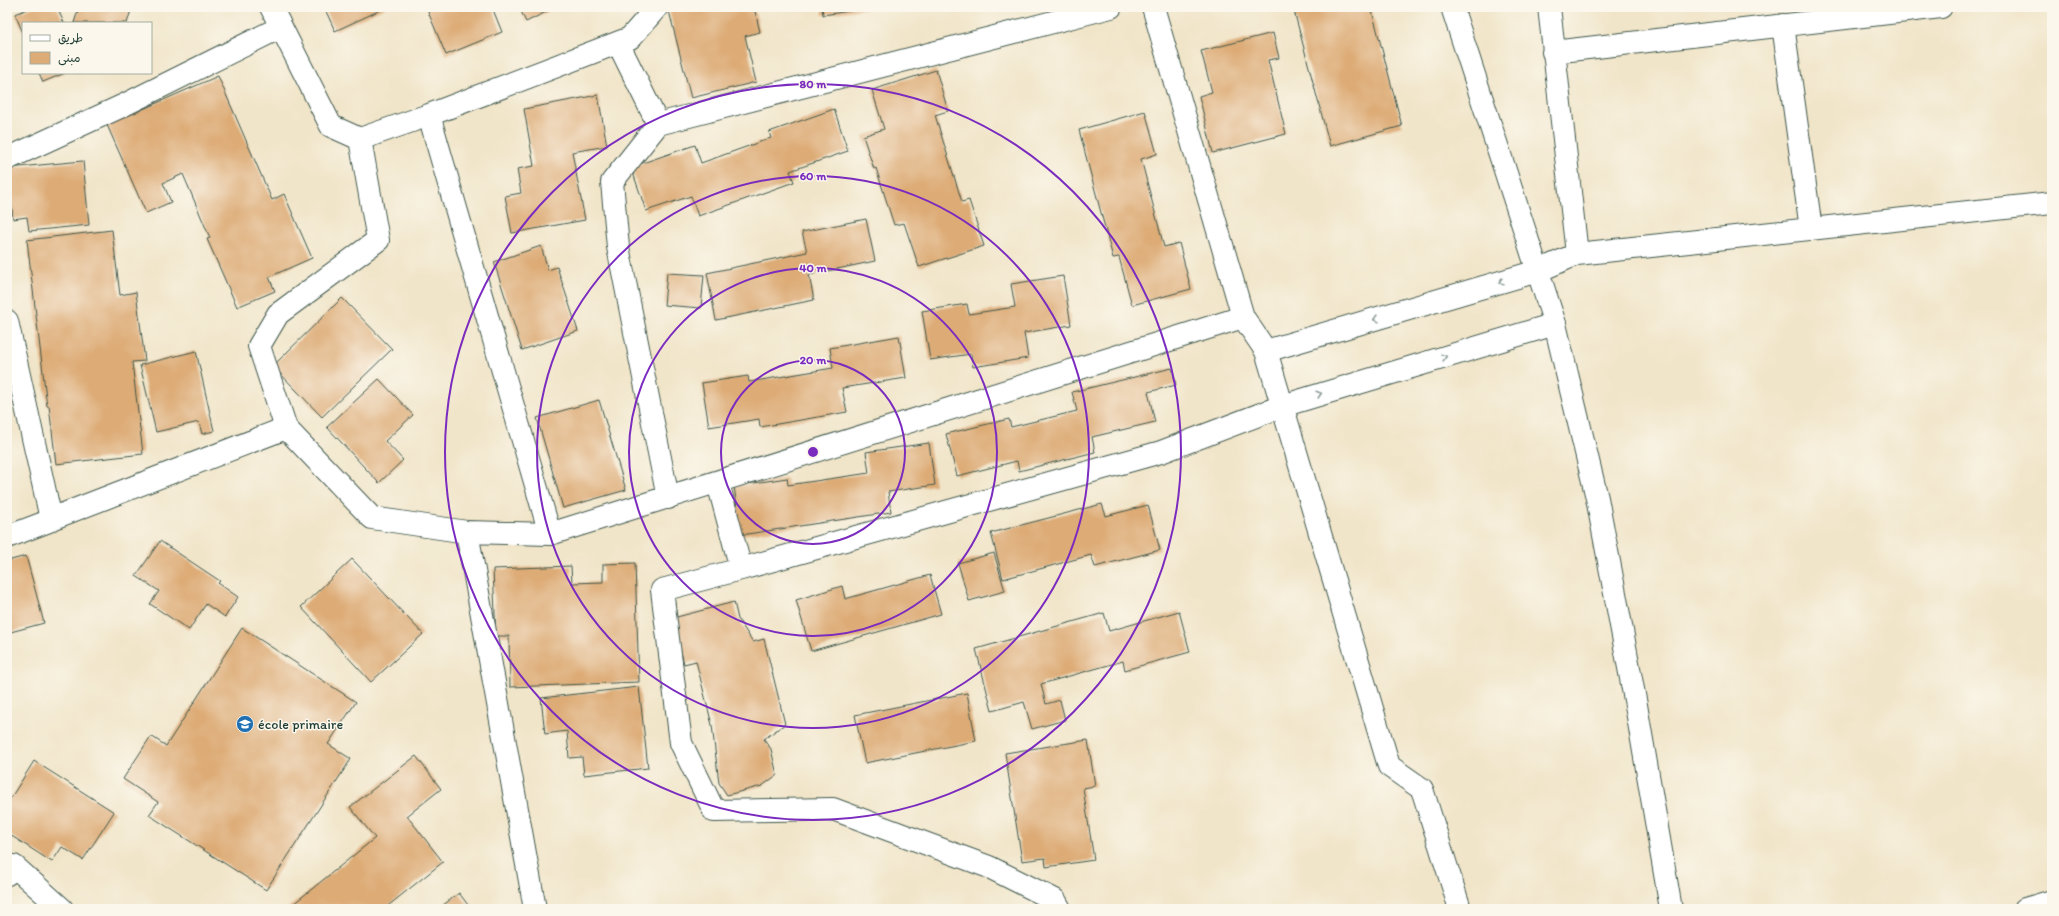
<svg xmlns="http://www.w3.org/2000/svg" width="2059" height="916" viewBox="0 0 2059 916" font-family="Itim,'Playpen Sans Arabic',sans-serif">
	<rect width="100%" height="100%" fill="#fbf7ec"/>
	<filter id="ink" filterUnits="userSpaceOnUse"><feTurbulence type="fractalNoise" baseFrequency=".025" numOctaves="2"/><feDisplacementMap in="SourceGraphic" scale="8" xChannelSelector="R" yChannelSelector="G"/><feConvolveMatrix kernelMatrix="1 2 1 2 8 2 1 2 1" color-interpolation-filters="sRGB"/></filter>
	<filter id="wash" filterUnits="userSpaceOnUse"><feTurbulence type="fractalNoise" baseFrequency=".012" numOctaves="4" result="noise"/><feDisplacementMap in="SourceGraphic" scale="16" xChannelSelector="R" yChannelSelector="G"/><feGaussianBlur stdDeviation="0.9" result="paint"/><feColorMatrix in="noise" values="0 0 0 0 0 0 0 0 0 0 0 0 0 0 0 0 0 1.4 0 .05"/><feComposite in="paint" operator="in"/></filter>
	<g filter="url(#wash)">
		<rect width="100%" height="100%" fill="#f1e5c9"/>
		<g id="blocks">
			<path fill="#ddab76" d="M33,7H57L64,23H23V33L15,14Z
				M79,7H132L127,23H74Z
				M324,7H387L335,31Z
				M426,7H492L502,32L446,55Z
				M519,7H556L526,22Z
				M668,7H754L760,32L745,36L756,82L691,98Z
				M822,7H870V8L823,15Z
				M1293,7H1371L1402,126L1330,146Z
				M1273,33L1279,58L1268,60L1286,134L1213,153L1199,96L1212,92L1201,51Z
				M936,70L948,111L935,115L962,202L969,200L984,246L919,267L904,223L894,225L876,168L874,169L863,136L884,129L872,90Z
				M39,73H65L43,82Z
				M218,76L272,200L284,194L312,258L269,277L275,291L237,307L207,239L210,238L183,174L163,183L171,202L146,213L107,125Z
				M598,95L607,146L572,152L585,220L512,233L505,196L521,193L517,169L534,166L524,109Z
				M834,109L848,151L790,171L794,182L698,216L691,196L646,211L631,167L695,145L701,163L771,138L769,132Z
				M1145,111L1157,154L1141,159L1164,247L1179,243L1191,289L1132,305L1119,257L1113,258L1079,130Z
				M83,161L89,225L29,231L27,217L13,219L8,168Z
				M866,219L875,261L809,275L814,300L716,320L707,273L807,252L802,232Z
				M112,230L120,295L136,292L145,361L132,362L143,454L56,464L49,406H47L27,240Z
				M541,246L548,270L557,267L578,331L522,350L494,262Z
				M667,273L704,275L701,308L664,305Z
				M1063,276L1071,325L1024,333L1028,358L973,367L971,354L930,360L922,311L967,304L969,314L1015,307L1011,284Z
				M342,298L392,349L322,417L273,366Z
				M899,336L906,378L842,388L847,412L760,427L759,419L709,427L702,383L748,376L749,382L833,368L830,348Z
				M196,351L214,431L202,434L199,422L156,432L140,365Z
				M1172,368L1176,385L1148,392L1155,422L1092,437L1095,452L1019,471L1017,461L957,476L946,434L1009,419L1011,427L1077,411L1072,392Z
				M379,379L413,415L385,441L403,460L379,483L327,427Z
				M599,400L626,490L563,508L537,418Z
				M929,443L935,485L888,492L891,512L741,535L734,486L787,478L788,485L869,473L866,452Z
				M1102,504L1106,516L1148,505L1160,550L1095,567L1091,555L1003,579L991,533Z
				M160,541L220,581L218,583L238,597L225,617L206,604L189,630L150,604L159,591L136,576Z
				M994,553L1005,591L969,601L958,563Z
				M26,556L44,623L7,633V561Z
				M352,559L423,634L371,682L301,607Z
				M635,563L639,682L510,687L509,636H496L493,569L571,566L572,583L603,582V564Z
				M930,575L941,614L811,651L796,600L842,586L845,599Z
				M734,602L738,619L753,642L764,639L785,724L764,739L771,749L777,775L762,786L727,795L719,783L712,725L696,661L684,664L673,618Z
				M1179,611L1190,652L1125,670L1123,661L1041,684L1046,704L1060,700L1065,720L1032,729L1024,702L992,711L976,649L1104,613L1109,631Z
				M242,628L356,702L328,744L351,759L266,890L149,815L158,802L123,779L151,736L166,746Z
				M639,687L648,768L584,775L582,757L569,758L567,731L545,734L541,698Z
				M967,693L976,741L865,763L855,715Z
				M1088,740L1095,786L1083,788L1094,860L1046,867L1045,858L1022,861L1005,753Z
				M416,756L441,789L407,816L443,862L384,909H287L375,838L350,807Z
				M34,761L114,812L83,860L62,847L52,862L7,833V804Z
				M459,893L471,909H438Z"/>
		</g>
	</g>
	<g filter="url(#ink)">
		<use href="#blocks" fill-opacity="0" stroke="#3e564a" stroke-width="1"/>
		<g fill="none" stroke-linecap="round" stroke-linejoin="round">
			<defs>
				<path id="minor" d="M271,7L331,126L360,139L429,115
					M1153,7L1243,317L1266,351L1389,766L1422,789L1460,909
					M1783,25L1811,229
					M618,43L658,124L1111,7
					M1553,52L1941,7
					M658,124L612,182L618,247L668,498
					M7,159L122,106L281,27
					M1577,254L2052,203
					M7,321L51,519L49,521L7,537
					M1266,351L1538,271L1577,254L1549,7
					M286,428L259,346L278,314L378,240L360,139
					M718,483L741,569
					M51,519L286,428L372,518L467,532L550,534L1243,317
					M467,532L535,909
					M550,534L429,115L630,38L657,7
					M7,874L14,866L62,909
					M1060,909L1055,900L989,867L833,809L714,811L681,743L662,590L741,569L1161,452L1282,406L1555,324
					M2025,909L2052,901"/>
				<path id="major" d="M1452,7L1555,324L1597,498L1636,705L1671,909"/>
			</defs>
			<use href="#minor" stroke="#3e564a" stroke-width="24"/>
			<use href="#major" stroke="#3e564a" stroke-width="24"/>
			<use href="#minor" stroke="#fff" stroke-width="22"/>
			<use href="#major" stroke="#fff" stroke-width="22"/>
		</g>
		<defs><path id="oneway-chevron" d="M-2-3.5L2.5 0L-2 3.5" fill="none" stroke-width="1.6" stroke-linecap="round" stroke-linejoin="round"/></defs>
		<g stroke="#8f9e9a">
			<use href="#oneway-chevron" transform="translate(1501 282) rotate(164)"/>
			<use href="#oneway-chevron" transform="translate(1376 319) rotate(164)"/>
			<use href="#oneway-chevron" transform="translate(1444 357) rotate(-17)"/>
			<use href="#oneway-chevron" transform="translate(1319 394) rotate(-17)"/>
		</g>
	</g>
	<g fill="none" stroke="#7b2cbf" stroke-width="2">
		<circle cx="813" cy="452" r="92"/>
		<circle cx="813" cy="452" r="184"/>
		<circle cx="813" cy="452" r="276"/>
		<circle cx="813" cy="452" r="368"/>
	</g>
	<defs>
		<symbol id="school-disc" viewBox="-11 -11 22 22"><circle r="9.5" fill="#1f6fb2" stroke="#fbf7ec"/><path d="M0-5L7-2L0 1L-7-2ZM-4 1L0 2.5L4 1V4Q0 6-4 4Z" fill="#fff"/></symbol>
	</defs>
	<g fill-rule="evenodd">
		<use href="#school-disc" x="235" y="714" width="20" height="20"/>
	</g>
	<g text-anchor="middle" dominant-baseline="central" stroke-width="3" stroke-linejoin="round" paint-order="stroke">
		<g font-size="14" fill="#1f3d34" stroke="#fbf7ec" text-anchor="start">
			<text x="258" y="724">école primaire</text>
		</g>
	</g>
	<circle cx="813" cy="452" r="6" fill="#7b2cbf" stroke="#fbf7ec" stroke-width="2"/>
	<g font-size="12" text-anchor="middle" font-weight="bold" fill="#7b2cbf" stroke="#fbf7ec" stroke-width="3" stroke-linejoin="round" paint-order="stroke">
		<text x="813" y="88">80 m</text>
		<text x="813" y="180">60 m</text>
		<text x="813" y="272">40 m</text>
		<text x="813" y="364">20 m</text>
	</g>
	<rect width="2059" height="916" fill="none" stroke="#fbf7ec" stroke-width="24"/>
	<rect x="22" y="22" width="130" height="52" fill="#fbf7ec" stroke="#a3ada2"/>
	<rect x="30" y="35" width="20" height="6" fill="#ffffff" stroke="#a3ada2"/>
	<text x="58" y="42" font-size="12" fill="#1f3d34">طريق</text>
	<rect x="30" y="52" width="20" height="12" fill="#ddab76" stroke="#a3ada2"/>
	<text x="58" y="62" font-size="12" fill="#1f3d34">مبنى</text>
</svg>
